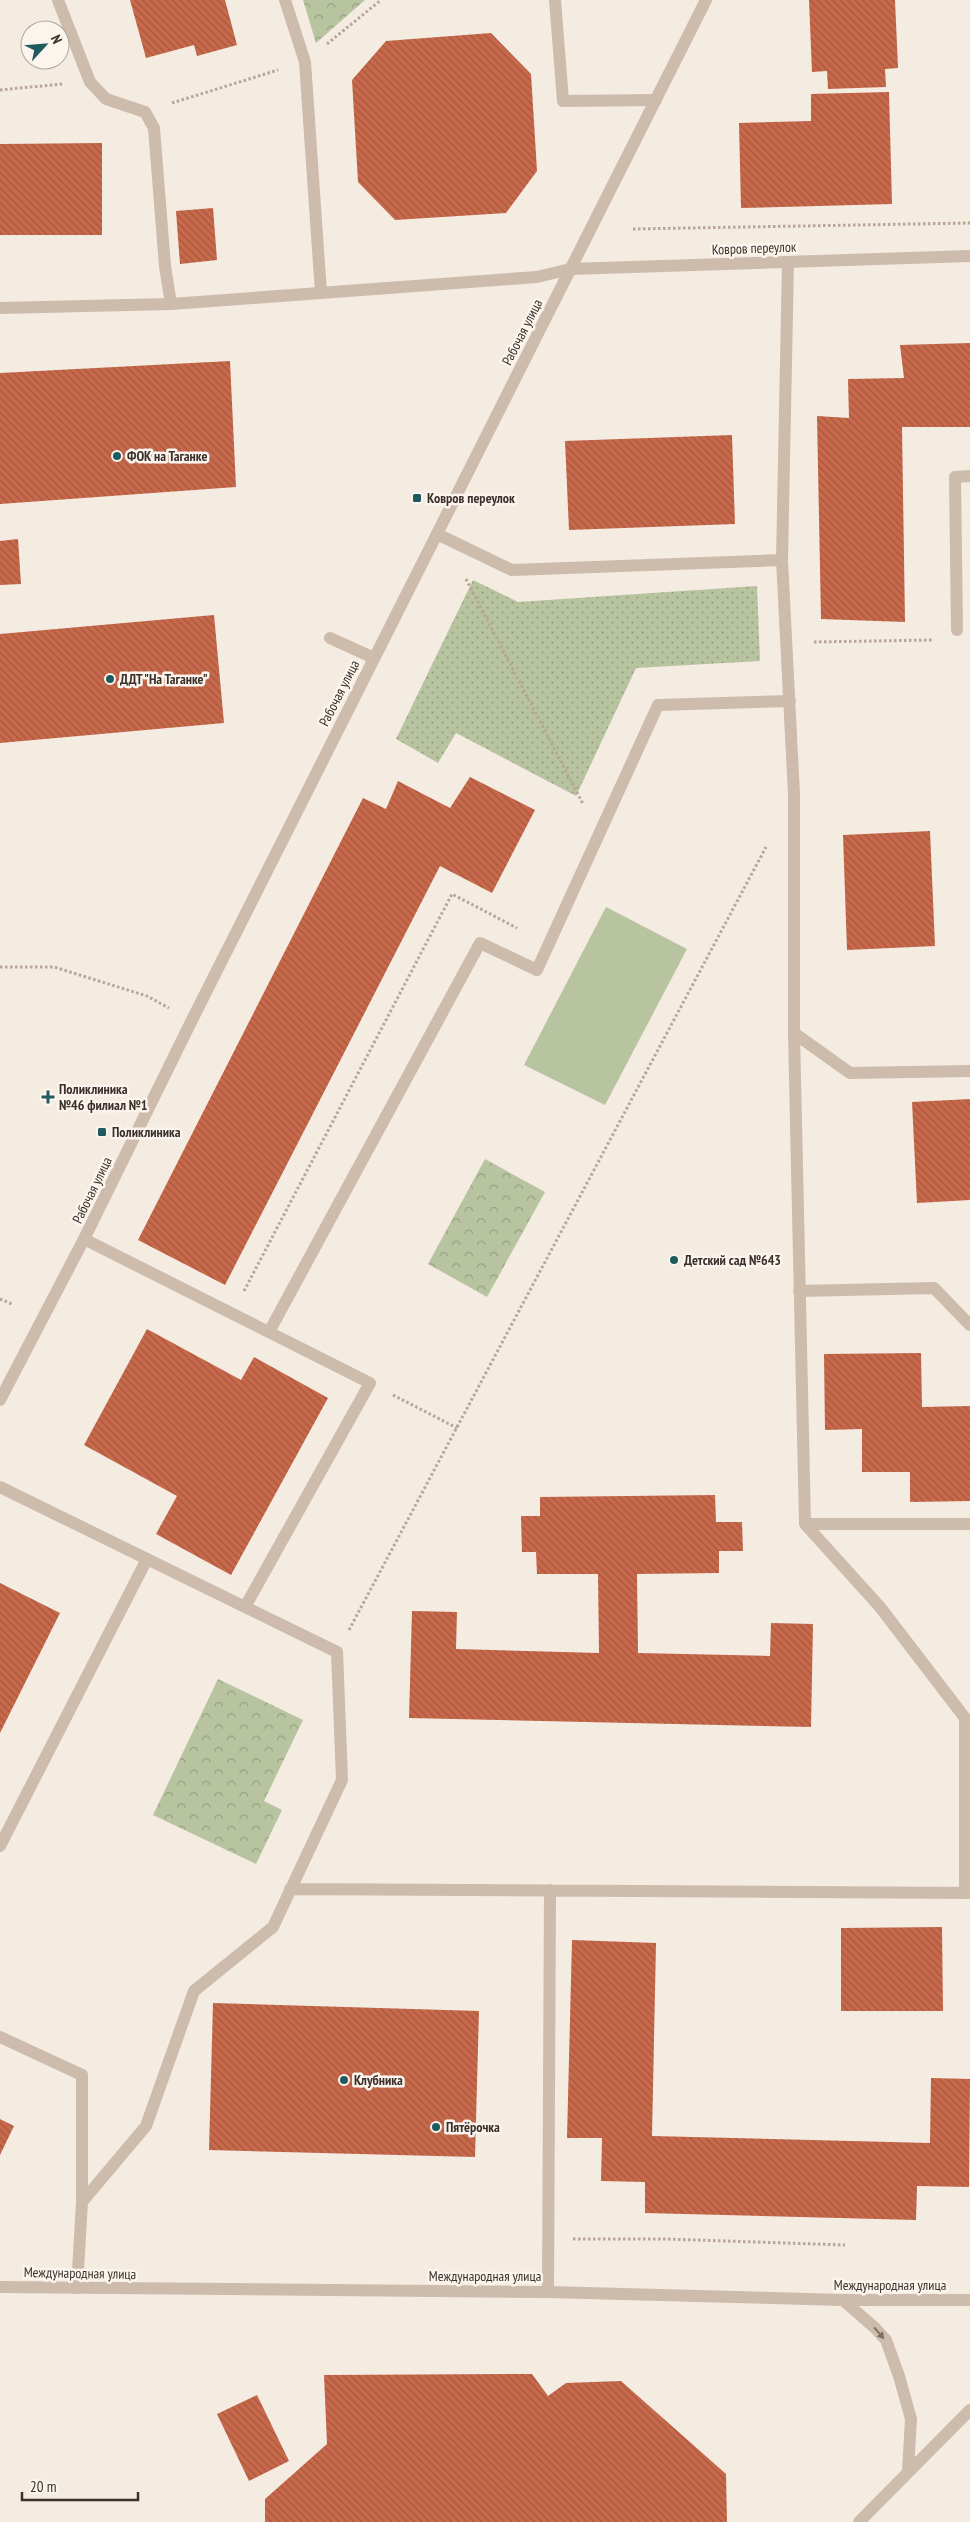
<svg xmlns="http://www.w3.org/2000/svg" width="970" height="2522" viewBox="0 0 970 2522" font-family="'PT Sans Narrow',sans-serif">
	<defs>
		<pattern id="grass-dots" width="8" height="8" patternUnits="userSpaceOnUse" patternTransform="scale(1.25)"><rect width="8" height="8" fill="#b8c4a0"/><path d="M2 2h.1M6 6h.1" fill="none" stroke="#97a083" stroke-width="1.8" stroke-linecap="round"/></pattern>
		<pattern id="park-crowns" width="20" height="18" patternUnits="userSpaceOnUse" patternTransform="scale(1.25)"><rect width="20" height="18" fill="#b8c4a0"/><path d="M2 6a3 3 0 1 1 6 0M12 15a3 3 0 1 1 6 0" fill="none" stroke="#97a083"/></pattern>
		<pattern id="building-back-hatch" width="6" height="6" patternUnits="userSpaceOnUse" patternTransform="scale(1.25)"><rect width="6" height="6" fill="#c8694b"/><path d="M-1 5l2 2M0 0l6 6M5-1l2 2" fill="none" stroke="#a4573f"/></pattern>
	</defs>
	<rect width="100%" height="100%" fill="#f4ebe1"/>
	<path fill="url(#grass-dots)" d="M473,580L518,602L757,586L760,661L636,668L576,796L456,733L438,763L396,739Z"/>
	<path fill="url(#park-crowns)" d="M303,0H365L316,43Z
		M485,1159L545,1192L487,1297L428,1264Z
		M218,1679L303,1720L264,1801L282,1810L256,1864L153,1815Z"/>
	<path fill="#b8c4a0" d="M606,907L687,949L605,1105L524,1065Z"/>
	<path fill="url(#building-back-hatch)" d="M130,0H225L237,45L197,56L194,45L146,58Z
		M809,0H895L898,68L885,69L886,87L828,89L827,71L812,72Z
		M491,33L531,74L537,171L506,213L395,220L358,182L352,80L386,41Z
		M889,92L892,204L741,208L739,123L811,121V94Z
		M102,143V235H0V144Z
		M213,208L217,260L180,264L176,211Z
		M970,343V427H902L905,622L821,619L817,416L849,418L848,379L904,378L900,345Z
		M230,361L236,487L0,504V373Z
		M732,435L735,524L569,530L565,441Z
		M18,539L21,584L0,585V541Z
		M214,615L224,723L0,743V634Z
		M470,777L535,810L492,893L440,866L225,1285L138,1240L363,798L386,809L398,781L450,808Z
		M930,831L935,946L847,950L843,835Z
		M970,1099V1200L917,1203L912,1102Z
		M147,1329L241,1380L254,1357L328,1398L231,1575L156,1534L177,1496L84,1445Z
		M921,1353L922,1407L970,1406V1501L910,1502V1472H862V1429L825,1430L824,1354Z
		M715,1495L716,1522H742L743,1551H719V1573L637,1574L638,1653L770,1656L771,1623L813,1624L811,1727L409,1718L412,1611L457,1612L456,1649L599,1653L598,1574H537L536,1552H522L521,1516H540V1497Z
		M0,1583L60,1613L0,1733Z
		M942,1927L943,2011H841V1928Z
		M572,1940L656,1943L652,2136L930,2143L931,2078L970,2079L969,2187L917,2186L916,2220L645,2213V2182L601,2181L602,2138H567Z
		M213,2003L479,2011L475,2157L209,2150Z
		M0,2119L14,2126L0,2155Z
		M532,2374L548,2396L566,2383L621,2381L726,2474L727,2522H265V2499L327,2444L324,2375Z
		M257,2395L289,2461L249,2481L217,2414Z"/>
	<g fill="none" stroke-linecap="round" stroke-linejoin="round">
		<path stroke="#b9a596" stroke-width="3" stroke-dasharray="2.5 2.5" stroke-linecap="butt" d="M327,44L381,0
			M0,90L62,84
			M172,103L278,70
			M633,229L970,223
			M466,579L583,804
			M814,642L933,640
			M0,967H54L147,996L169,1008
			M244,1291L452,894L517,928
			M0,1299L12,1304
			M393,1395L457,1428
			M349,1630L766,847
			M573,2239H666L845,2245"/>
		<path stroke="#cdbbac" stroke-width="12" d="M58,0L90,82L106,99L145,112L154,128L165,266L171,304
			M285,0L305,62L321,293
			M555,0L563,101L656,100
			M788,262L782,560L794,794V1033L850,1073L970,1071
			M437,534L512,570L782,560
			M957,630L955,477L970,476
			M330,638L374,658
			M794,1033L805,1524L880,1607L965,1718V1892
			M84,1239L370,1383L245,1607
			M799,1291L934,1288L970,1325
			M269,1332L480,943L537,970L658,705L790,701
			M0,1487L337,1652L342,1780L273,1927L194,1991L146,2126L82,2202L77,2288
			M805,1524H970
			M0,1846L147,1559
			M290,1889L970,1893
			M0,2037L82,2075V2202
			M548,2292L550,1890"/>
		<path stroke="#cdbbac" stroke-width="12" d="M0,308L171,304L537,277L570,269L970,256
			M0,2287L548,2292L843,2300H970
			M843,2300L875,2328L886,2340L899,2376L911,2419L908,2471
			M859,2522L970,2410"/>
		<path stroke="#cdbbac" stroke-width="12" d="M0,1400L84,1239L192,1020L706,0"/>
	</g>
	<defs><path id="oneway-solid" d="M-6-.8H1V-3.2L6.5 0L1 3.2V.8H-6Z" transform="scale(1.25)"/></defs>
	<use fill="#7d6f65" href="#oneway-solid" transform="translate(879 2333) rotate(49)"/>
	<g fill="#1f5a5e" stroke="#fbf5ee" stroke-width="2">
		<circle cx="117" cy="456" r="5"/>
		<rect x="412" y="493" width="10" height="10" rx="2.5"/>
		<circle cx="110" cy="679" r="5"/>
		<path d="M45.5 1089.5h5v5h5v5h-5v5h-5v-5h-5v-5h5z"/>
		<rect x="97" y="1127" width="10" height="10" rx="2.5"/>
		<circle cx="674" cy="1260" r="5"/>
		<circle cx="344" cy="2080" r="5"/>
		<circle cx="436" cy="2127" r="5"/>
	</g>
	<g text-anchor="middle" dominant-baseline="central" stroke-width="5" stroke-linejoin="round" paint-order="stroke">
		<g font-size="14" fill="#3b302b" stroke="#fbf5ee">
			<text transform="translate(754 248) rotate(-2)">Ковров переулок</text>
			<text transform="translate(522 332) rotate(-63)">Рабочая улица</text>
			<text transform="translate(339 693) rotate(-63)">Рабочая улица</text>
			<text transform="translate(92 1190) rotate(-64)">Рабочая улица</text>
			<text transform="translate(80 2273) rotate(1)">Международная улица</text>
			<text x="485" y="2276">Международная улица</text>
			<text x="890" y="2285">Международная улица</text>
		</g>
		<g font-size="14" font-weight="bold" fill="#3b302b" stroke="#fbf5ee" text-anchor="start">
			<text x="127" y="456">ФОК на Таганке</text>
			<text x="427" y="498">Ковров переулок</text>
			<text x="120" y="679">ДДТ "На Таганке"</text>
			<text x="59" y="1089">Поликлиника<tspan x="59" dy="16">№46 филиал №1</tspan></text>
			<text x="112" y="1132">Поликлиника</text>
			<text x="684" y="1260">Детский сад №643</text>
			<text x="354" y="2080">Клубника</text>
			<text x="446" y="2127">Пятёрочка</text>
		</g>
	</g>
	<g transform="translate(45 45) rotate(64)"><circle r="24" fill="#fbf5ee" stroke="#aea6a0"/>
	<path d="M0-4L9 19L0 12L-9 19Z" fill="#1f5a5e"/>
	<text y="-8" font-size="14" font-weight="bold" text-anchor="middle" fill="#3b302b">N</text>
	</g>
	<path d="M22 2492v8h116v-8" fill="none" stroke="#3b302b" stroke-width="2.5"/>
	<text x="30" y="2492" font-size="15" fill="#3b302b" stroke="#fbf5ee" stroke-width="4" paint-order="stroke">20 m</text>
</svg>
